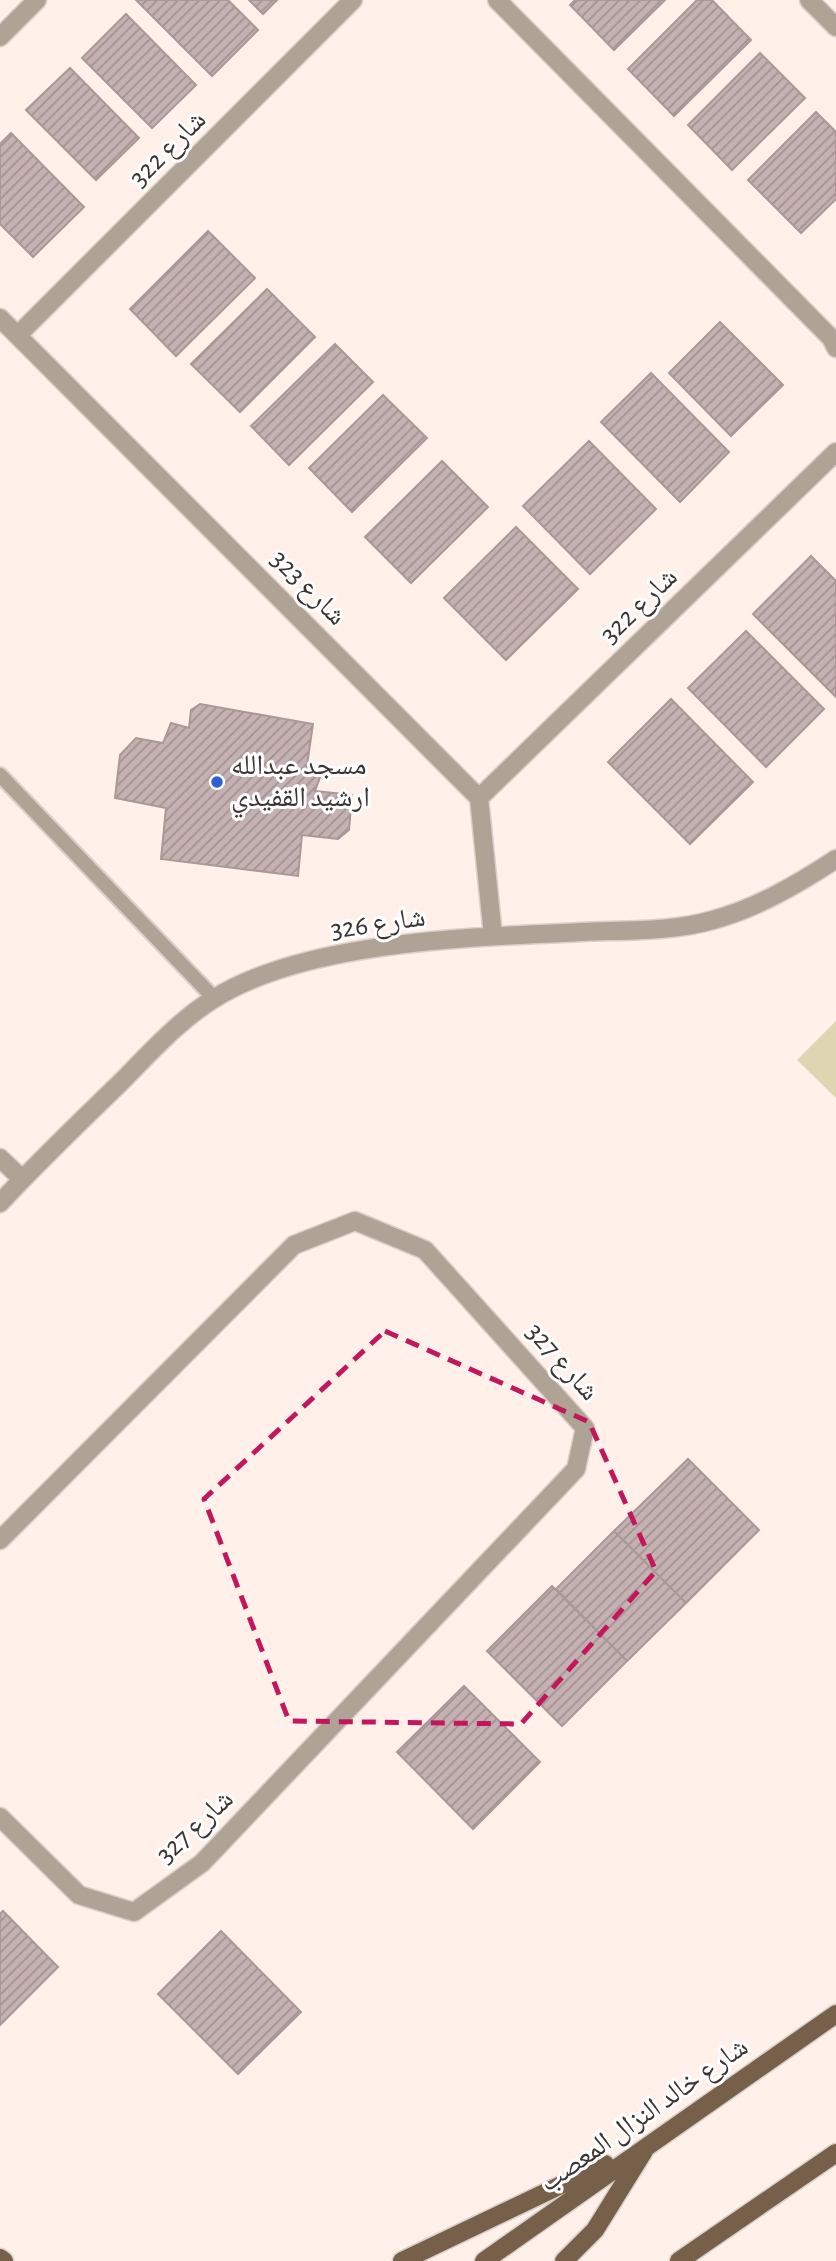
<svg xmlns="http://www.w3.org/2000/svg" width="836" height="2261" viewBox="0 0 836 2261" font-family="'Alegreya Sans','Noto Naskh Arabic',sans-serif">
	<defs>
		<pattern id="building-hatch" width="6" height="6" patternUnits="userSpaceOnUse" patternTransform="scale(1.75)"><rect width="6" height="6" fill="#c5b1b2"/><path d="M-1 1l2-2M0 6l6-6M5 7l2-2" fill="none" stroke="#a19191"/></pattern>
	</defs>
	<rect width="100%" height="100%" fill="#fff0ea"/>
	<path fill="#ddd6b1" d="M836,1021V1098L797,1060Z"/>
	<path fill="url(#building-hatch)" stroke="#aa9798" stroke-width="2" d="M136,0H228L258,30L212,76Z
		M249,0H277L263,14Z
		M575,0H665L614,50L570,5Z
		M697,0H712L751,40L674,116L628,69Z
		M126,14L196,85L152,128L82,58Z
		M760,53L805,98L732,170L688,125Z
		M70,68L139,138L96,180L26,110Z
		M816,112L836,132V199L801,233L748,180Z
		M11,133L84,207L33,257L0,224V144Z
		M208,231L255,278L176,356L130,309Z
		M267,289L315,337L240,412L191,364Z
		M720,322L783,385L731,436L669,373Z
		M335,344L373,382L289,465L251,426Z
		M651,373L729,452L680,502L601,422Z
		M383,395L427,438L352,512L309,468Z
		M589,441L656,509L590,574L523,506Z
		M442,461L488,507L411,583L365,537Z
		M516,527L578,589L506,660L444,598Z
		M811,556L836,581V697L753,614Z
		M746,631L824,709L766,767L688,688Z
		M671,699L753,782L690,844L608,762Z
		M200,704L313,724L306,772H322L315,791L352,795L349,830L338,839L302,835L298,876L161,859L166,808L115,798L120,755L136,738L163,743L171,723L189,728L191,710Z
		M688,1459L759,1530L686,1603L614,1531Z
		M614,1531L686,1603L627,1661L556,1589Z
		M552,1586L627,1661L562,1726L487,1651Z
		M464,1686L540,1762L473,1829L397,1752Z
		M3,1911L58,1967L0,2025V1914Z
		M221,1931L301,2012L238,2074L158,1994Z"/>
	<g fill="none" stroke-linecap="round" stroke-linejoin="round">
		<defs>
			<path id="service" d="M0,775L214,998"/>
			<path id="minor" d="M497,0L831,338L836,348
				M0,37L37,0
				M0,318L479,798L493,936
				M19,334L353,0
				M479,798L836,452
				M0,1158L22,1179
				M0,1203C39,1161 80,1122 120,1083C149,1054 179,1020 215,998C307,941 474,937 582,932C624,930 672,932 713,920C757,908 798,884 836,859
				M0,1540L294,1245L355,1221L425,1250L585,1428L576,1469L202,1863L134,1912L79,1895L0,1817"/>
			<path id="tertiary" d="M809,0L836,27"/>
			<path id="primary" d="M0,2258L4,2261
				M402,2261L605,2164
				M484,2261L836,2014
				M564,2261L595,2230L644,2151
				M679,2261L836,2153"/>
		</defs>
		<use href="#service" stroke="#dccec9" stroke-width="18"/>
		<use href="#minor" stroke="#dccec9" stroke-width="21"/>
		<use href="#tertiary" stroke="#dccec9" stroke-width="21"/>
		<use href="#primary" stroke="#dccec9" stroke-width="21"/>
		<use href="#service" stroke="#afa396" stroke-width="14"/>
		<use href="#minor" stroke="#afa396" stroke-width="18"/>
		<use href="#tertiary" stroke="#afa396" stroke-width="18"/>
		<use href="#primary" stroke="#766049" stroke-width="18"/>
	</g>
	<path fill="none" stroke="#c2185b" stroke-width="5" stroke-dasharray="14 9" stroke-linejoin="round" d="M385,1331L589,1422L656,1571L521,1724L289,1721L204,1499Z"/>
	<circle fill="#3061d0" stroke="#fff" stroke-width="2.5" cx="217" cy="782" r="7"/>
	<g text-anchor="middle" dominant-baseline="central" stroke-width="6" stroke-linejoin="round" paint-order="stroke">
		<g font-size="28" fill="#3b3431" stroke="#fff">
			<text transform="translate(168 149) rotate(-45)">شارع 322</text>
			<text transform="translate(308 588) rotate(45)">شارع 323</text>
			<text transform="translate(639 606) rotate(-44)">شارع 322</text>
			<text transform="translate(378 924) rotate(-8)">شارع 326</text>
			<text transform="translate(562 1362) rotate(48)">شارع 327</text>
			<text transform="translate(195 1827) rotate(-43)">شارع 327</text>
			<text transform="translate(644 2115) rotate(-35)">شارع خالد النزال المعصب</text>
		</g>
		<g font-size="28" fill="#3b3431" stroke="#fff" text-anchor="start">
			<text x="231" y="766">مسجد عبدالله<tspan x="231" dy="32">ارشيد القفيدي</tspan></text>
		</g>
	</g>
</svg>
